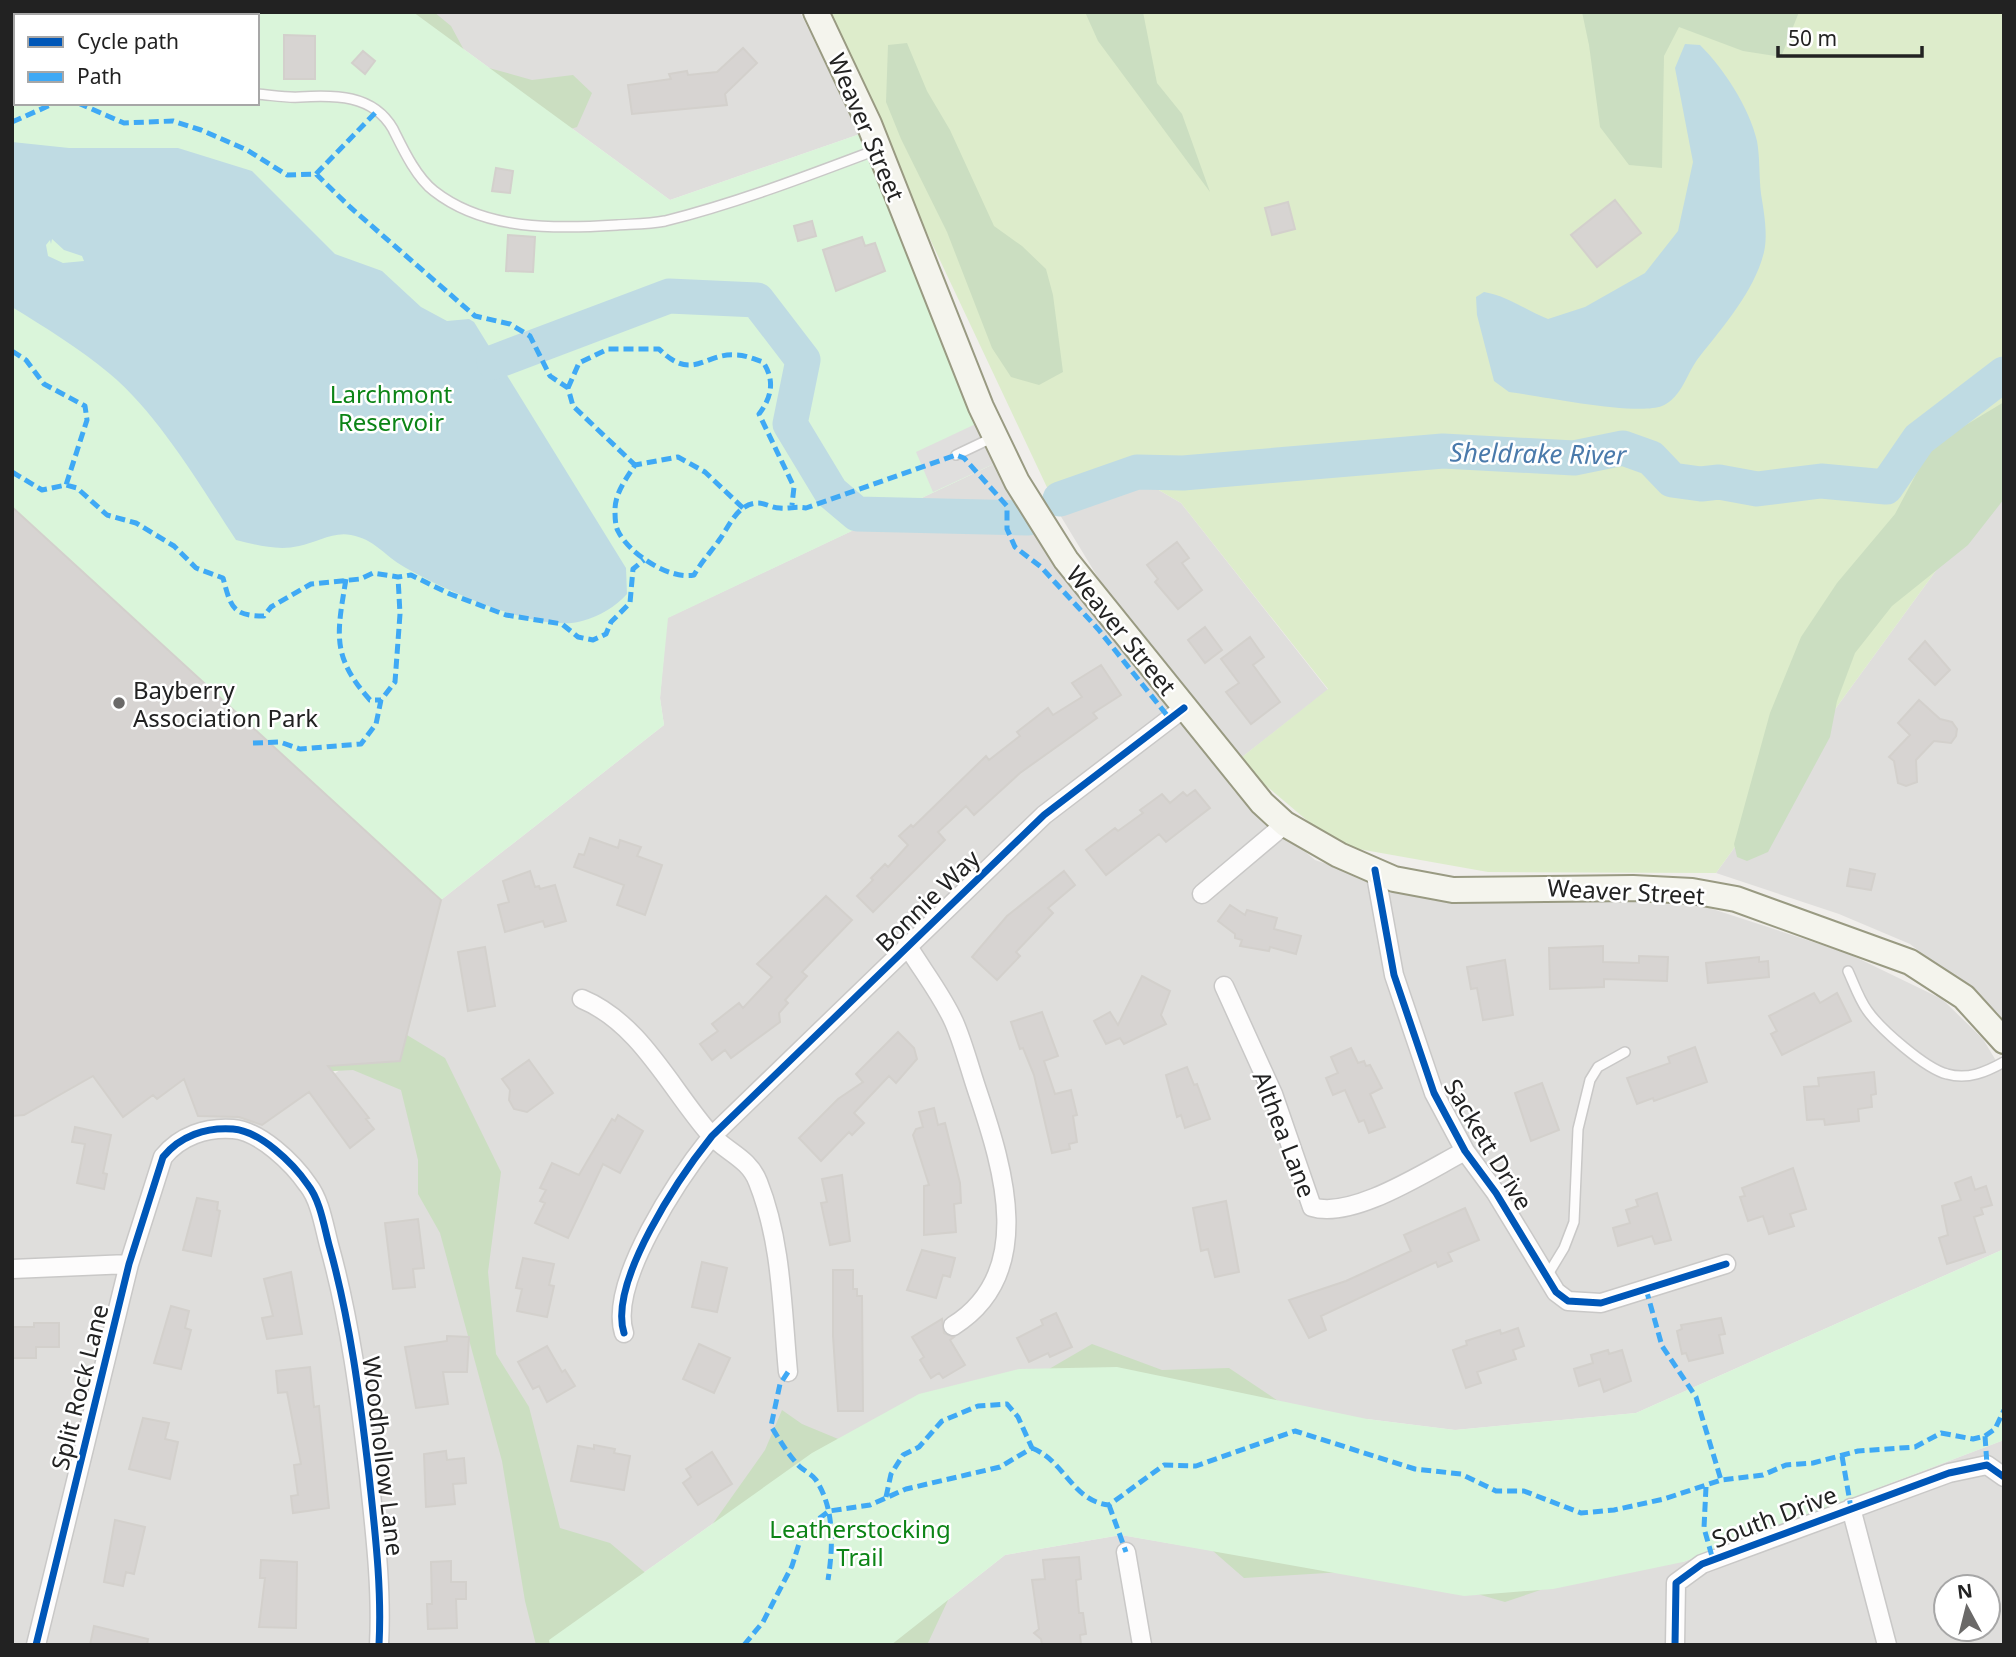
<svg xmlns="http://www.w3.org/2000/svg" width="2016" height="1657" viewBox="0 0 2016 1657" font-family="'Noto Sans',sans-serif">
	<rect width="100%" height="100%" fill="#f0eeeb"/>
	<path fill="#dfdedc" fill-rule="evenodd" d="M413,12H800L860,134L670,200Z
		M1000,461L1044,547L1235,792L1315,860L1436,901L1691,902L1847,953L1942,999L1983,1039L2004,1074V1249L1636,1413L1455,1430L1367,1419L812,1453L549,1640L550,1645H12V1116L24,1115L166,1033L198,1115L239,1117L261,1125L347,1065L400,1061L441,900L664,725L660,698L667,618Z
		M2004,477V1022L1997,1012L1910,944L1839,914L1716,873Z
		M1145,482L1181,503L1328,690L1237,761L1111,599L1060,515Z
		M2004,1440V1645H891L1005,1555L1121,1535L1256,1558L1683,1562ZM1946,1587H1988V1629H1946Z"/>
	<path fill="#ddeccb" d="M823,12H2004V477L1716,873L1488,872L1336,845L1237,761L1328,689L1181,503L1145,482L1060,515Z"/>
	<path fill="#cbdec1" d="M219,12H434L451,26L471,63L532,80L573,75L592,93L577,127L552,135L257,16Z
		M1085,12H1143L1157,83L1182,114L1210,192L1098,41Z
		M1582,12H1799L1781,57L1743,51L1679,27L1664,56L1662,168L1629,165L1600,127L1589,45Z
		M907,43L927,91L950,130L994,226L1022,246L1046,269L1053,295L1063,372L1039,385L1011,377L992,348L947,232L901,139L886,102L888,45Z
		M2004,402V499L1968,545L1892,606L1855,653L1837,701L1830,737L1768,852L1747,861L1737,857L1734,844L1770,713L1801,637L1837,583L1895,514L1931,446Z
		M369,1012L445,1058L501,1172L488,1272L496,1354L529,1407L560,1528L610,1543L655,1581L685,1563L765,1450L782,1410L802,1424L860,1448L1037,1376L1092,1344L1162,1370L1229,1368L1305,1419L1665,1548L1505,1602L1391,1569L1244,1578L1190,1531L1149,1516L971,1551L927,1645H536L525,1601L502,1461L440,1233L418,1194V1160L401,1090L353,1070L316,1072Z"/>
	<path fill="#daf5da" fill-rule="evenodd" d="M12,12H413L670,200L860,134L1000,461L668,618L660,698L664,725L441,900L12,507ZM16,16H257V103H16Z
		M2004,1249V1440L1683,1562L1553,1589L1464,1596L1121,1535L1005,1555L891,1645H550L549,1640L812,1453L919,1394L1019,1369L1117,1367L1367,1419L1455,1430L1636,1413Z"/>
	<path fill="#e0dfde" d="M982,421L1000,461L933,492L916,452Z"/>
	<path fill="#bfdbe3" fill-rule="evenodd" d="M1685,44L1700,45C1724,69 1749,107 1757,141C1760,157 1759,177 1761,194C1764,212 1768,234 1764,252C1755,290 1723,327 1700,356C1686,373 1683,397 1662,406C1636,416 1541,396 1509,392L1494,381L1477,315L1476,297L1484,292C1508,296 1525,310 1548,319L1585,307L1645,273L1678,231L1693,162L1675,68Z
		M12,142L69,148H178L252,171L335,254L382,271L421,307L447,321L469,319L474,322L626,568L627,594C615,607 600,616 582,621C539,634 439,588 401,565C382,553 375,540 351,535C334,531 315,543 299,546C278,551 257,545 236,540C201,487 159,415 110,374C79,348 46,328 12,307ZM52,239L64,250L82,256L84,261L63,263L48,256L46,245L50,240L51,244Z"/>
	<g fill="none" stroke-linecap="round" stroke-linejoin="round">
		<path stroke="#bfdbe3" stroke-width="35" d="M494,362L669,296L757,300L803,360L790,424L831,492L857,514L1028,518
			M1060,499L1137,472L1183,473L1443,451L1574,458L1623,448L1651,458L1672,480L1701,484L1719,482L1757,489L1821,481L1886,487L1919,439L2004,374"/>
	</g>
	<path fill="#d7d4d2" stroke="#d3d0cc" stroke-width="2" d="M284,35L315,36V79H284Z
		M743,48L757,63L725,94L727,105L632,114L628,85L671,79L669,74L687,71L688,75L717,72Z
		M363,51L375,61L365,74L352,63Z
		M496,168L513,171L510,193L492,191Z
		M1615,200L1641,233L1597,267L1571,235Z
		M1288,202L1295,229L1272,235L1265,208Z
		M812,221L816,236L798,241L794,226Z
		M508,235L535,237L533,272L506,271Z
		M862,237L865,246L875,243L885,271L836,291L823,250Z
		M12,507L441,900L400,1061L328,1066L369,1118L366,1119L374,1129L350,1148L309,1092L262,1125L239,1117L198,1116L184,1079L157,1099L153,1095L123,1117L93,1076L24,1115L12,1116Z
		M1177,542L1189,558L1182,563L1202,590L1178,609L1155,582L1158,579L1147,565Z
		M1205,627L1222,650L1205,663L1188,640Z
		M1250,637L1264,657L1253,665L1280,702L1251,724L1226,692L1239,683L1221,659Z
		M1925,641L1950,670L1935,685L1909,659Z
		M1101,665L1121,695L1093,713L1097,718L1020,773L974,815L966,806L938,832L945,840L873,912L857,896L873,880L871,878L885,864L888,867L908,845L899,836L911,825L913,827L986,756L989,760L1020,736L1017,732L1048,708L1053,715L1082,697L1072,683Z
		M1919,700L1940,719L1952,722L1957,729L1956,736L1951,743L1934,741L1916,760L1917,782L1906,786L1898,783L1894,761L1889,757L1910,735L1898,723Z
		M1195,790L1210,808L1166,842L1159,834L1106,875L1086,850L1115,828L1118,831L1143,813L1140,810L1162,794L1170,803L1183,792L1187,796Z
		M590,838L618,848L620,840L641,847L637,856L662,865L645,915L617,905L624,885L574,867L579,854L584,855Z
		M1850,869L1875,874L1871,890L1847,886Z
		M530,871L535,887L539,886L540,889L555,885L566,921L545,927L543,921L505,932L498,905L509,902L503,881Z
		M1064,871L1075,885L1048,908L1053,913L1016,952L1020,956L997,980L972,957L1007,916Z
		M826,896L852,920L802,972L807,976L785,1000L788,1003L779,1013L780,1022L731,1058L725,1050L712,1060L700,1044L718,1031L712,1024L739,1003L743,1008L772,977L757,964Z
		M1230,905L1245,915L1247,910L1277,918L1274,929L1301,936L1296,954L1270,947L1269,951L1240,946L1242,940L1235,938V934L1218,921Z
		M1603,946V962L1639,963V956L1668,957L1667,981L1604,979V987L1550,989L1549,948Z
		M485,947L495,1006L468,1011L458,952Z
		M1759,957V962L1768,961L1769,977L1708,983L1706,963Z
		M1505,960L1513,1015L1483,1020L1477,988L1471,989L1467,967Z
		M1142,976L1170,991L1161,1015L1166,1024L1124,1044L1120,1038L1106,1044L1094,1021L1110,1012L1118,1025Z
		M1814,993L1820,1003L1837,993L1851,1021L1782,1055L1771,1034L1777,1031L1769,1016Z
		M1042,1012L1058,1056L1044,1061L1055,1094L1071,1090L1077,1115L1073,1116L1077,1142L1069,1144L1070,1149L1052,1153L1034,1075L1023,1048L1020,1049L1011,1022Z
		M898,1032L914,1048L917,1059L896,1083L889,1076L854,1113L864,1123L852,1135L849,1132L821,1161L799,1138L838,1099L863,1082L856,1074Z
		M1695,1047L1707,1082L1654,1101L1653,1098L1637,1104L1627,1078L1670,1063L1668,1057Z
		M1351,1048L1358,1063L1364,1061L1366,1066L1370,1065L1382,1088L1370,1094L1385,1127L1369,1133L1364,1120L1359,1122L1345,1090L1333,1095L1326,1078L1338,1073L1331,1057Z
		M529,1060L553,1093L527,1112L514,1109L509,1100L510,1090L502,1079Z
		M1187,1067L1194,1085L1197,1084L1210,1119L1185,1128L1181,1115L1177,1117L1166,1075Z
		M1874,1072L1876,1094L1871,1095L1872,1107L1858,1109L1859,1121L1825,1125L1824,1119L1807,1120L1804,1087L1819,1086L1818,1078Z
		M1542,1083L1559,1130L1531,1141L1515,1093Z
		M934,1108L938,1125L945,1123L960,1183L961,1203L954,1204L956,1232L924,1235V1186L929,1185L913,1135L916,1129L923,1127L919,1112Z
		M618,1115L643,1131L620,1173L603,1164L568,1238L535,1223L545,1203L540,1201L546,1190L540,1188L552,1163L579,1175L612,1119L615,1121Z
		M75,1127L111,1135L103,1173L107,1174L104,1189L77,1183L85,1144L72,1142Z
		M1793,1168L1806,1209L1790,1214L1794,1226L1769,1234L1763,1216L1748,1221L1740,1197L1745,1196L1742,1188Z
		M842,1175L850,1241L830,1245L821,1203L827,1202L822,1179Z
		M1971,1177L1975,1190L1986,1186L1992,1205L1981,1208L1983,1214L1974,1217L1985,1252L1947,1264L1939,1238L1948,1235L1942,1206L1961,1200L1955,1183Z
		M1657,1193L1671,1240L1655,1244L1652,1236L1618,1246L1613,1228L1630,1223L1626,1210L1638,1206L1636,1200Z
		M197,1198L218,1202L217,1210L220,1211L211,1256L183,1250Z
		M1226,1201L1239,1272L1215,1277L1208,1249L1201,1251L1193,1208Z
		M1465,1208L1479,1240L1448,1253L1452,1261L1438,1267L1436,1262L1321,1316L1326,1330L1309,1338L1289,1300L1346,1281L1411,1251L1404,1235Z
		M418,1219L424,1268L413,1269L415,1287L393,1289L385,1223Z
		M922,1250L955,1258L950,1277L943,1275L936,1298L907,1290Z
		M523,1258L554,1264L549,1285L554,1286L547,1317L517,1311L522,1289L516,1288Z
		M702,1262L727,1268L717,1312L692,1307Z
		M833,1270H853V1289H857V1296H862L863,1411H838L833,1336Z
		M291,1272L302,1334L267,1339L262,1318L273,1316L264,1279Z
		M171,1306L189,1311L185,1328L191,1330L181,1369L154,1363Z
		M1056,1313L1072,1347L1050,1357L1048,1353L1029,1362L1017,1338L1043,1325L1041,1320Z
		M1721,1318L1725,1334L1719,1335L1723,1353L1689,1361L1686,1353L1682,1354L1677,1331L1682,1329L1681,1325Z
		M942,1319L944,1333L954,1337L950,1340L965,1365L943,1378L939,1373L931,1378L920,1360L924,1357L912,1337Z
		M34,1323H59V1347H36V1358H12V1327H34Z
		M1518,1328L1524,1346L1513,1350L1516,1359L1477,1372L1481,1383L1466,1388L1453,1350L1467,1345L1466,1341L1500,1330L1501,1334Z
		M447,1336L469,1337L467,1372H443L448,1404L416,1408L405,1347L447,1341Z
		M699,1344L730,1358L714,1393L683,1379Z
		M547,1346L562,1372L565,1370L575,1386L547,1402L539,1386L533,1389L518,1362Z
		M1608,1350L1609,1354L1622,1350L1631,1381L1604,1392L1600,1379L1579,1386L1574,1369L1593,1363L1591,1355Z
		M310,1367L314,1407L319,1406L329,1508L293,1513L291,1496L298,1495L294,1465L301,1464L287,1392L278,1393L276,1371Z
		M143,1418L169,1423L165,1439L178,1442L170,1479L129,1469Z
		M594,1445L615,1449L614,1453L630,1456L624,1490L571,1481L578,1446L594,1449Z
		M446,1451L447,1460L464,1458L466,1483L453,1484L455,1504L426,1507L424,1454Z
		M712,1452L732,1484L698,1505L683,1483L691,1477L686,1469Z
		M115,1520L145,1527L134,1574L126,1572L123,1586L104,1582Z
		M1079,1557L1081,1579L1076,1580L1079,1613H1083L1086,1634L1080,1635L1081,1645H1042L1041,1639L1034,1633L1039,1629L1032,1580L1045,1579L1043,1560Z
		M261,1560L297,1562L296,1628L259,1627L265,1578H260Z
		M451,1561V1582H466V1599H456L457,1628L428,1629L427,1604H432L431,1562Z
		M94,1626L148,1639L147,1645H90Z"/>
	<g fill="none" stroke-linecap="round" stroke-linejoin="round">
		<defs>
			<path id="service" d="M12,78H16
				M257,94C271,95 286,98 300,97C334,95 373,94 393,129C403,149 416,177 434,191C485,231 556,229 617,225C633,224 650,224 665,221C737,203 807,176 876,150
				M956,455L994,437
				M1848,971C1854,984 1859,999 1867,1010C1880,1029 1926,1069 1947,1074C1968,1080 1986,1072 2004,1062
				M1547,1276L1564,1248L1574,1222L1578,1129L1590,1080L1598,1067L1625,1052"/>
			<path id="minor" d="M1375,870L1394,975L1434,1093L1465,1151L1496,1193L1556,1292L1568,1301L1601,1303L1726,1264
				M1202,894L1285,824
				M907,945C922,970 942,995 954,1022C964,1045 970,1070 978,1093C1004,1170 1036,1274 953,1326
				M1224,986L1273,1094L1312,1207C1353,1220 1428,1170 1465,1151
				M582,999C640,1023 670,1088 710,1134C726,1152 749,1158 758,1182C782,1242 782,1309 788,1372
				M12,1269L129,1264
				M624,1333C608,1282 680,1176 712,1136L1044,815L1184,708
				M1851,1508L1887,1645
				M1126,1552L1142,1645
				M36,1645L129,1264L163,1157C180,1136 206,1127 233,1129C260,1131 293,1163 308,1185C320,1200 324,1226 329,1245C350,1320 360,1398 369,1475C375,1532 382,1588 379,1645
				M1675,1645L1676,1583L1702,1564L1949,1473L1987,1465L2004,1477"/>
			<path id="secondary" d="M816,12L869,124L981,407L1017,482L1066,560L1262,803L1285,824L1339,855L1394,879L1453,890L1633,888L1692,891L1736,899L1910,962L1964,997L2004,1041"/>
		</defs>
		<use href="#service" stroke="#c9c8c7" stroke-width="12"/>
		<use href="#minor" stroke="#c9c8c7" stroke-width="21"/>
		<use href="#secondary" stroke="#999a82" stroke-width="28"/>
		<use href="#service" stroke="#fdfcfc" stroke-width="9"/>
		<use href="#minor" stroke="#fdfcfc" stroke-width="18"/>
		<use href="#secondary" stroke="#f4f4ed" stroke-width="24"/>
		<path stroke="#3fa9f5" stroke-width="5" stroke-dasharray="10 5" stroke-linecap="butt" d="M78,103L124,123L173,121L201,130L247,150L287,175L316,174L350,207L475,316L510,324L530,336L550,376L568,388L573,406L635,465
			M12,122L55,103
			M316,174L376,112
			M12,351L26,360L44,384L85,406L87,420L66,485
			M568,388L579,363L608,349H659C693,383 705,352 736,355C745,355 754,359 763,362C775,380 772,397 759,414L794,487L792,505
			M12,472L42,490L66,485L77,488L107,515L136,523L174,546L196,568L223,578C231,607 232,616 264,616L271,607L311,584L360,579L373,573L398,577L411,575L450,594L506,615L562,624L578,637L593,640L606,634L611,622L630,603L633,569L644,560
			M743,508L705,472L678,457L635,465C626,479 615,493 615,510C615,515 615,526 618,531C629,554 670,580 694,575C702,561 711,552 720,539C729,526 738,503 758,503C765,503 772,508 780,508C789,509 796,506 806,508L956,455L964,458L1007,506V529L1015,547L1041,567L1098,629L1170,719
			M346,579C337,634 331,656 370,700H381
			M253,743L280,742L300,749L361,744L376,724L381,700L395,682L400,614L398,577
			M1646,1289L1662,1346L1696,1397L1721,1480
			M788,1372L780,1384L771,1426C780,1441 788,1454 799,1466C804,1471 812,1474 816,1480C835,1509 833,1547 828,1580
			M1985,1436L1987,1465
			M1032,1448C1065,1461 1072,1501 1109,1505L1164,1465L1196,1466L1295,1431L1415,1469L1461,1474L1496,1491H1524L1581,1513L1614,1510L1664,1499L1721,1480L1763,1475L1786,1465L1813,1463L1858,1451L1915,1447L1941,1433L1973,1439L1985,1436L1995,1429L2004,1410
			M1842,1456L1851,1508
			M1706,1487L1704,1528L1713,1560
			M886,1497L891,1474L903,1455L919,1447L942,1421L978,1406L1007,1404L1018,1417L1032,1448
			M1109,1505L1126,1552
			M744,1645L763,1622L792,1566L803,1531L829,1511L870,1505L906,1489L1000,1467L1032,1448"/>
		<defs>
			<path id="cycleway" d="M1375,870L1394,975L1434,1093L1465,1151L1496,1193L1556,1292L1568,1301L1601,1303L1726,1264
				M624,1333C608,1282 680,1176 712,1136L1044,815L1184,708
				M36,1645L129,1264L163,1157C180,1136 206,1127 233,1129C260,1131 293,1163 308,1185C320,1200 324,1226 329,1245C350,1320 360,1398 369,1475C375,1532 382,1588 379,1645
				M1675,1645L1676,1583L1702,1564L1949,1473L1987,1465L2004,1477"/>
		</defs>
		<use href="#cycleway" stroke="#fff" stroke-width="11"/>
		<use href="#cycleway" stroke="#0057b8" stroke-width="7"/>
	</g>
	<circle fill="#6a6968" stroke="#fff" stroke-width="2.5" cx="119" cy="703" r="7"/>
	<g text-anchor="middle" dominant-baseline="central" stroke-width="5" stroke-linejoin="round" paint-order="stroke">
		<g font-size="24" fill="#222" stroke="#fff">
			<text transform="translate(867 127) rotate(67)">Weaver Street</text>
			<text transform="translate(1122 630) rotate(51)">Weaver Street</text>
			<text transform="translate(1626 891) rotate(3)">Weaver Street</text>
			<text transform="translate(927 900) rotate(-44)">Bonnie Way</text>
			<text transform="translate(1285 1134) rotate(69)">Althea Lane</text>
			<text transform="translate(1489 1144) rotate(59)">Sackett Drive</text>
			<text transform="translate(79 1387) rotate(-76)">Split Rock Lane</text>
			<text transform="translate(384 1456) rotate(83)">Woodhollow Lane</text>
			<text transform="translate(1774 1516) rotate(-21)">South Drive</text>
		</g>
		<g font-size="24" fill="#0c8416" stroke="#fff">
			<text x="391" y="393">Larchmont<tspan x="391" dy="28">Reservoir</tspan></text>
			<text x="860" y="1528">Leatherstocking<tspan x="860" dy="28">Trail</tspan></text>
		</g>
		<g font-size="24" fill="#222" stroke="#fff" text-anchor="start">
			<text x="133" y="689">Bayberry<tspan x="133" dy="28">Association Park</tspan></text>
		</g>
		<g font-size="26" font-style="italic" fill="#4a7aab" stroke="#fff">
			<text transform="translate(1538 453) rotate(1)">Sheldrake River</text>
		</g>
	</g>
	<rect width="2016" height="1657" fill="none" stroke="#222222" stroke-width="28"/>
	<rect x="14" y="14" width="245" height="91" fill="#ffffff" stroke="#a7a7a7" stroke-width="2"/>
	<rect x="28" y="37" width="35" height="10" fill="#0057b8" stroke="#a7a7a7" stroke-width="2"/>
	<text x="77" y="49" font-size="21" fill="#222222">Cycle path</text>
	<rect x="28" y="72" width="35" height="10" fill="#3fa9f5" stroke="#a7a7a7" stroke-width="2"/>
	<text x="77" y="84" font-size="21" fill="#222222">Path</text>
	<g transform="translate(1967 1608) rotate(353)"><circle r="33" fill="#ffffff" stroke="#a7a7a7" stroke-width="2"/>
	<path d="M0-5L12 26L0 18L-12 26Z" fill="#6a6968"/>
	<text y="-10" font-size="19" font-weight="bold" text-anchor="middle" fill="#222222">N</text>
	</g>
	<path d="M1778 46v10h144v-10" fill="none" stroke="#222222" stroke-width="3.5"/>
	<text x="1788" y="46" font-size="21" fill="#222222" stroke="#ffffff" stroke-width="5" paint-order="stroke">50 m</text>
</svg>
